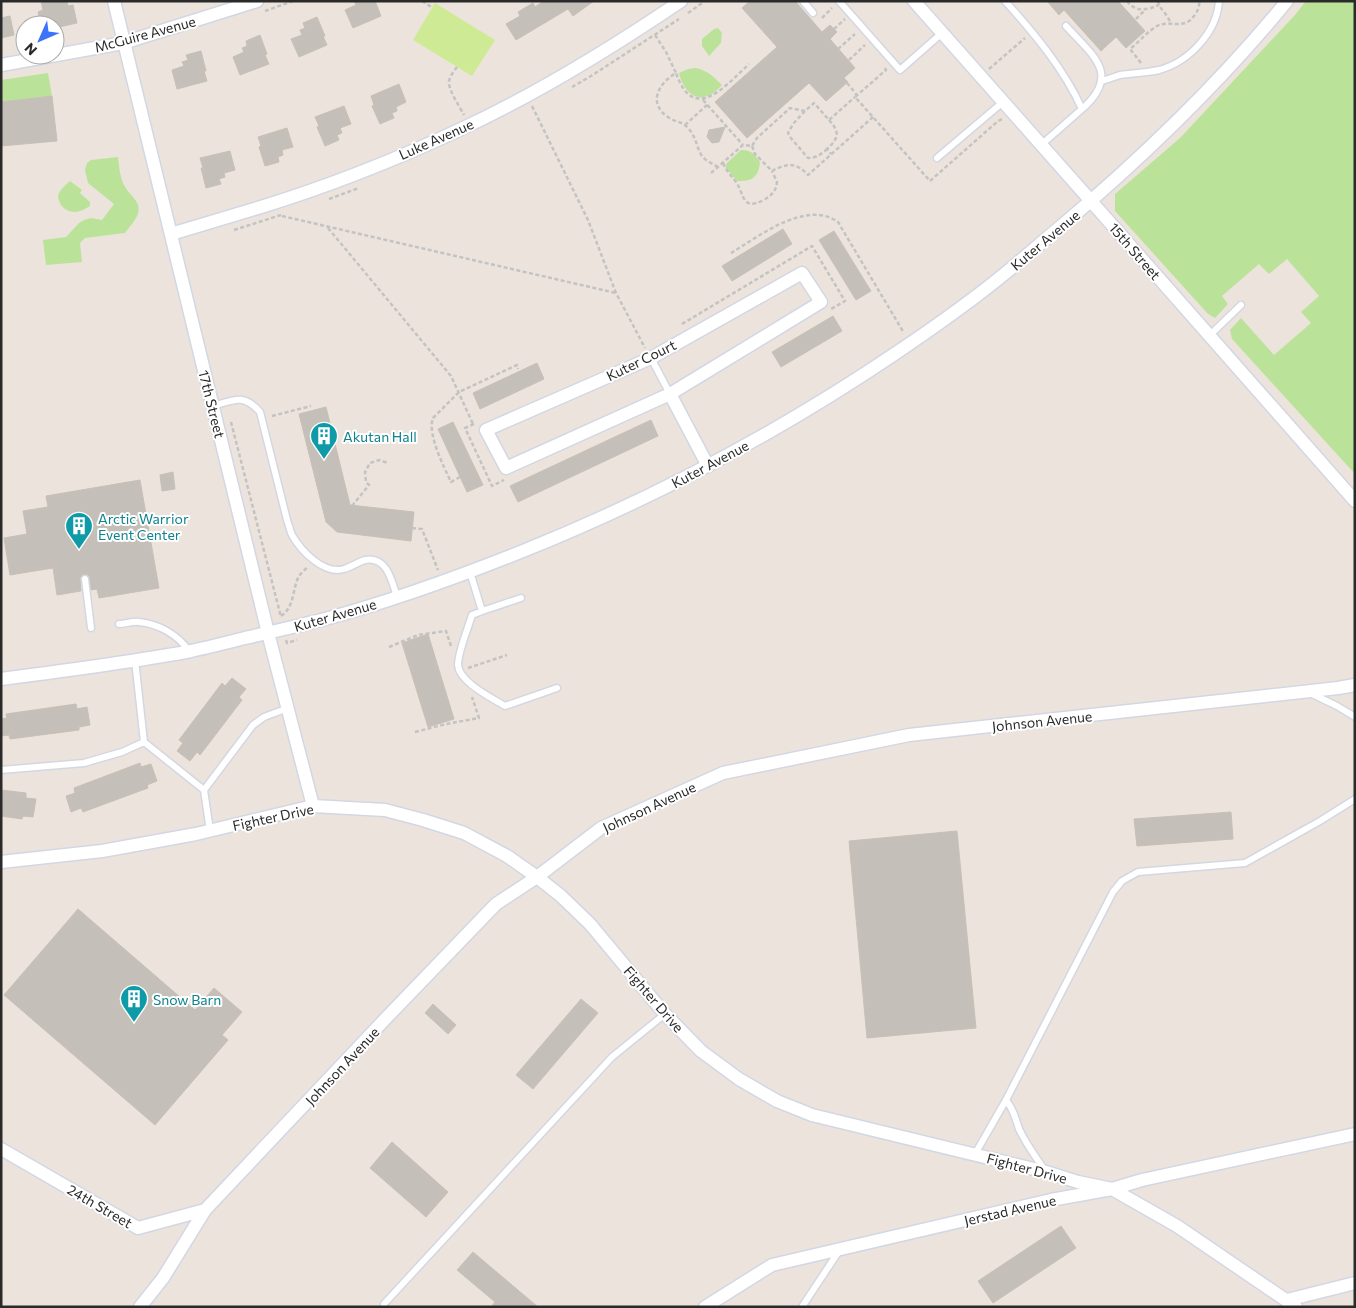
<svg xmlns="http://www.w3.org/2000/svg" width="1356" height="1308" viewBox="0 0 1356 1308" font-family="Commissioner,sans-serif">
	<rect width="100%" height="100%" fill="#ece4dc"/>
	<path fill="#bae399" d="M1306,1H1355V474L1232,339L1230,330L1241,318L1274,355L1311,323L1301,312L1319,296L1287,259L1269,274L1259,264L1222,296L1228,304L1215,318L1208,314L1115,211V194L1180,138L1295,15Z
		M718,28L722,33L721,43L709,56L702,46V39L714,29Z
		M696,68C707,70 714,77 722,85C718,89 714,93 710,95C693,103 682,87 679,73L688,69Z
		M48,73L52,96L1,102V80Z
		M741,150C752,150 754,154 760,162C759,177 752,182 737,181L726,168V164Z
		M118,157C119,166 120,177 124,185C127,191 132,195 136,201C144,213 132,223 125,233L85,238L80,243L82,262L46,265L43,240L66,237L79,223L84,220L91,218L102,220L114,204L88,183L85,170L87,163L91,160Z
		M70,181L82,190L80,193L90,202V206C81,212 70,216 61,205C60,203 58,199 58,197C58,191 66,185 70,181Z"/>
	<path fill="#cfea94" d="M435,3L495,40L472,76L413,40Z"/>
	<path fill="#c4bfb8" stroke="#c8c0b6" d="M41,1H67L68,6L73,5L77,23L55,28V25H41L38,12L43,10Z
		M354,1H375L381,16L353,28L345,10L356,5Z
		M544,1H594L573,16L568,9L516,40L506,24L520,16L518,12L533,3L535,7Z
		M750,1H795L822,32L830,25L837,32L830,39L855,68L844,78L848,82L826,101L809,83L747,138L715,102L777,47L742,8Z
		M1047,1H1118L1145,31L1126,48L1116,37L1101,51L1064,10L1059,15Z
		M10,16L14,35L1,38V18Z
		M317,17L325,36H323L327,45L299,57L291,39L302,35L300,30L305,28L303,23Z
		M260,35L267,54L265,55L269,64L240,75L233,57L244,52L242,48L247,46L246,41Z
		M201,51L206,71H204L207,81L177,89L172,70L184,66L182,62L188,60L186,55Z
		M399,84L406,102L396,107L397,111L392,113L394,118L380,124L372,106L374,105L371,96Z
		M52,96L57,141L1,146V102Z
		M344,106L351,124L340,128L342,133L337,135L339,140L325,146L317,127L319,126L315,117Z
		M725,127L719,142L712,143L707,137L709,130Z
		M287,128L293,147L282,150L283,155L278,157L279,162L265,166L259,147L261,146L258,137Z
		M230,151L235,170L224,173L225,177L219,179L221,184L206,188L201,168H203L200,158Z
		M783,229L792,244L732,281L722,266Z
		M834,231L871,291L856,300L819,240Z
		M833,316L842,331L781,367L772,352Z
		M537,363L544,379L480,409L473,393Z
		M326,407L350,505L414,512L411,541L337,532L326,522L299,414Z
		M651,420L658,436L518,502L510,486Z
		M453,422L483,485L467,492L438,429Z
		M173,472L175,489L162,491L160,475Z
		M140,480L159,588L99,598L97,589L91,590L89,576L85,574L80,578L81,591L57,595L53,568L10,575L4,538L27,534L23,511L48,507L46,496Z
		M428,634L454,719L428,727L402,643Z
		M232,678L246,689L239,697L242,700L200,755L197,752L190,761L177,751L183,743L179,740L222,683L225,686Z
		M76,704L77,709L87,707L90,725L79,727V730L10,739L9,735L1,736V719L7,718L6,714Z
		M140,763L141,767L151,764L157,781L147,785L148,788L83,812L81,808L71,812L66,796L75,793L74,788Z
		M1,790L26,793V798L36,799L33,817L23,816L22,819L1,816Z
		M1231,812L1233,839L1137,846L1134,819Z
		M957,831L976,1028L867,1038L849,841Z
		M78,909L195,1010L214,988L242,1012L222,1035L228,1040L155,1125L4,995Z
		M581,999L598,1013L533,1089L516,1075Z
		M433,1004L456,1025L448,1034L425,1013Z
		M392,1142L448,1192L426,1217L370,1168Z
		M1061,1226L1076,1248L993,1303L978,1281Z
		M473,1252L538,1307H491L495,1302L457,1270Z"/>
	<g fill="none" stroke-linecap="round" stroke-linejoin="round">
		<defs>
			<path id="lane" d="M803,1L813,13
				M839,1L900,70L942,33
				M1005,1C1034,33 1064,69 1082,109L1041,145
				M1066,26C1092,55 1122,74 1082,109
				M1102,81C1108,79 1114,77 1120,75C1133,73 1146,73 1159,70C1189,62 1217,32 1219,1
				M937,158L1003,102
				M1209,336L1241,305
				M651,358L670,394
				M213,406C234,400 243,393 260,412L287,520C289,525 290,531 292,535C301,551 324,575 344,569C351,567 358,562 365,560C387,556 392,581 397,597
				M470,572L482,611L521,598
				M85,579L91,628
				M482,611L472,615C468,628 458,652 458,665C459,682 492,698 505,706L557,688
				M119,624C125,624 133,621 139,622C159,624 178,635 189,651
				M1310,693L1337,706L1355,717
				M144,742L204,790L210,831
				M1,770L84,763L122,752L144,742L135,660
				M204,790L253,725L264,717L288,708
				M1006,1100C1014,1111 1015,1117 1019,1129C1026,1144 1036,1157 1045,1171
				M975,1154L1006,1100L1113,892L1122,881L1138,872L1245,863L1320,821L1355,799
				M384,1307V1304L612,1057L665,1014
				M802,1307L839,1251"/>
			<path id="street" d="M114,1L268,633L313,806
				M914,1L1083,192L1355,501
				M1,65L123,43L257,1
				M171,234C201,225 231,216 261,207C329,186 395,160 459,130C537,94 610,49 681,1
				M802,273L821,302L670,394L506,468L486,430L651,358Z
				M670,394L708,466
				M1,679C63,671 125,663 186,652C206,648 225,643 245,638C271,632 298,626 325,619C392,601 458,577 523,551C655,498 781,431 899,351C936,326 973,300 1008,271C1025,257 1042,242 1059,228C1141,159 1219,84 1287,1
				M1,862L102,851L196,834L313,806L385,810L423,820L464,833L507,856L537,877L561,896L590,924L665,1014L701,1051L739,1079L777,1101L812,1115L1046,1172L1078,1182L1112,1189L1177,1226L1296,1307
				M1,1149L138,1228L205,1210
				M1287,1300L1355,1283
				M140,1307L163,1278L205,1210L389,1015L496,904L537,877L601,828L723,773L909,735L1338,688L1355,685
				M705,1307L772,1265L1051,1200L1112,1189L1142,1180L1355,1134"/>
		</defs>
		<use href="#lane" stroke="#d2d7e3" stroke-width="9"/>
		<use href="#street" stroke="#d2d7e3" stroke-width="15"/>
		<path stroke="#c3c3c3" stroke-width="2.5" stroke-dasharray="4 2.5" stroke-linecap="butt" d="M422,1L433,8
			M1127,1C1136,13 1147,10 1159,5
			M1158,1C1160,11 1168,13 1171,25
			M265,11L293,1
			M688,13L705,1
			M822,18L832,8
			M1136,19L1145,10
			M834,29L845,19
			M655,35L666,52L676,73
			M838,49L855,34
			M849,60L865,45
			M1141,63L1130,49C1139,42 1148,31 1157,26C1170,19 1183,31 1194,16C1197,12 1200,7 1199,1
			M457,67C454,71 450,76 449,81C448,90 460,107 464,115
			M885,68L886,70L855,97L930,181L998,121L1002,119
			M989,69L1025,38
			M847,83L857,95
			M572,87L591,76L679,19
			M703,100L743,145
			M532,106L588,220L616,293L645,348
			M805,111L793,124L788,133L790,137L808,158C816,158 822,154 827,149
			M829,120C840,132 839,138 827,149L831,154
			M685,125L707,105
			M752,146L755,154L772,171C787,163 796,162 808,175L873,117
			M723,163C727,172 731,175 736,182C745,195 741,211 764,200C772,195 776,191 777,182L772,171
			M718,167C713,164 706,161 702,156C696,147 697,138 688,128C682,121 674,122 668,117C647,103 659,83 676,73C694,125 726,85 749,64
			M711,173L743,145L752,146L757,138L790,108L805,111L814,103L829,120L855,97
			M329,199L359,188
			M282,216L616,293
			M328,228L451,376L473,424
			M234,230L281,215
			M731,253C758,237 806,199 838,222L904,333
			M682,324L812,246L845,301L831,309
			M272,416L311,406
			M231,422L281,617
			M474,424L465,428L492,486L504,480
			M460,477L451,482C444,467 427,434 433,418L459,392L517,365L518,369
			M352,506L369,485L366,482L365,472L370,463L379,460L388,463
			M412,528L422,529L438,570
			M281,616C295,607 292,589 299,576C301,573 305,570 307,567
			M286,640L287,643L297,640
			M389,647L418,635L446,631L451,646
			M468,668L507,655
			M415,732L446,724L479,718L472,697"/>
		<use href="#lane" stroke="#fff" stroke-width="6"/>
		<use href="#street" stroke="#fff" stroke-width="12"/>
	</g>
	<defs>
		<symbol id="building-pin" viewBox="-11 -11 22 30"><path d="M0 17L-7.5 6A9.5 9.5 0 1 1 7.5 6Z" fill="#0f9aa8" stroke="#fff"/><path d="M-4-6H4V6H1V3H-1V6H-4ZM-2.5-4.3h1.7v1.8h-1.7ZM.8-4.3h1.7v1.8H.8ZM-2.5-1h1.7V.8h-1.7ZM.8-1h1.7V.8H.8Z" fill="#fff"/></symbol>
	</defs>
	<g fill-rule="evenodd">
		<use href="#building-pin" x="308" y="420" width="32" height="43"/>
		<use href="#building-pin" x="63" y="510" width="32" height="43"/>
		<use href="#building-pin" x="118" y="983" width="32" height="43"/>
	</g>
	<g text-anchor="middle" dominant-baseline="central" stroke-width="4" stroke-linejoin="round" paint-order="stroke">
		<g font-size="14" fill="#2a2a2a" stroke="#fff">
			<text transform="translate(145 34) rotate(-15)">McGuire Avenue</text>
			<text transform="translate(436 139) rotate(-24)">Luke Avenue</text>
			<text transform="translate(1045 240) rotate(-40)">Kuter Avenue</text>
			<text transform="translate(1135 251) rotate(49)">15th Street</text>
			<text transform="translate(641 360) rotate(-26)">Kuter Court</text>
			<text transform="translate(212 404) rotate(76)">17th Street</text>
			<text transform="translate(710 464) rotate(-28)">Kuter Avenue</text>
			<text transform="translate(335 615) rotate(-16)">Kuter Avenue</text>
			<text transform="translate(1042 721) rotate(-6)">Johnson Avenue</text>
			<text transform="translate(649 807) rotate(-25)">Johnson Avenue</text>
			<text transform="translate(273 817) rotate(-12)">Fighter Drive</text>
			<text transform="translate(654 999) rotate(49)">Fighter Drive</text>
			<text transform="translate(342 1066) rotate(-47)">Johnson Avenue</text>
			<text transform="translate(1027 1168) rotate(15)">Fighter Drive</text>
			<text transform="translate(100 1206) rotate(30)">24th Street</text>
			<text transform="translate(1010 1210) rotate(-13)">Jerstad Avenue</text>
		</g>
		<g font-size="14" fill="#0d838f" stroke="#fff" text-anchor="start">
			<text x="343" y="436">Akutan Hall</text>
			<text x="98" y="518">Arctic Warrior<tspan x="98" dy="16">Event Center</tspan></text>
			<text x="153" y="999">Snow Barn</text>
		</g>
	</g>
	<rect width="1356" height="1308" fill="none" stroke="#2a2a2a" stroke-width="5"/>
	<g transform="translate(40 40) rotate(225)"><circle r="24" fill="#ffffff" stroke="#aaaaaa"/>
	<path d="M0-4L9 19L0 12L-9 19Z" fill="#3c73fa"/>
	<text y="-8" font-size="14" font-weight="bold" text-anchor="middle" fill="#2a2a2a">N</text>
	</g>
</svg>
